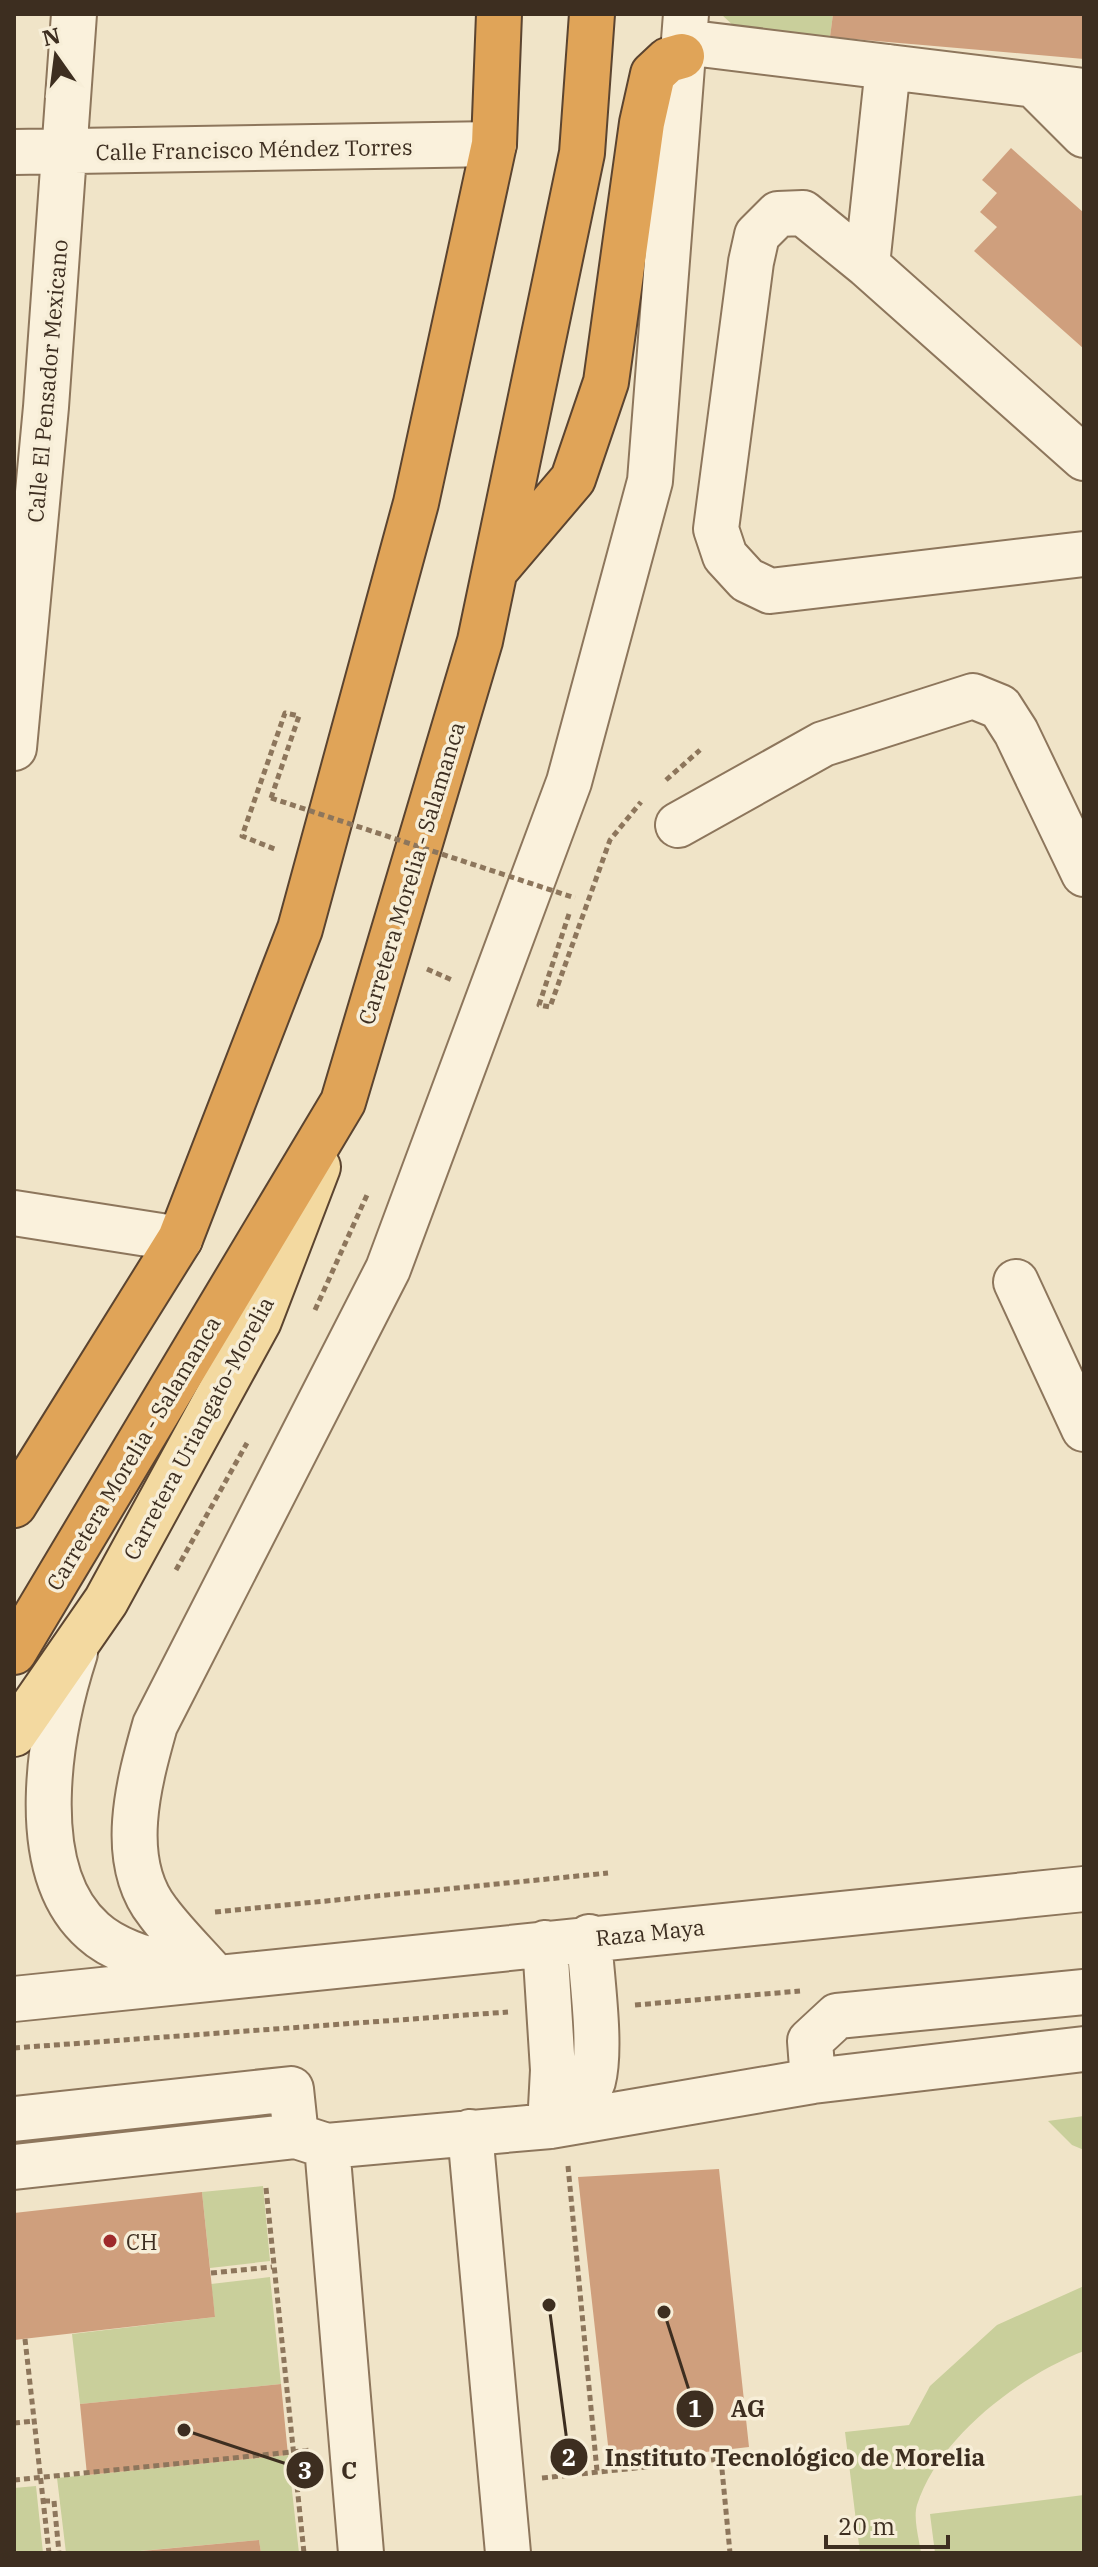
<svg xmlns="http://www.w3.org/2000/svg" width="1098" height="2567" viewBox="0 0 1098 2567" font-family="'IBM Plex Serif',serif">
	<rect width="100%" height="100%" fill="#f0e4c8"/>
	<path fill="#c9cf9b" d="M721,14H833L830,37L739,31Z
		M1084,2116V2150L1072,2145L1048,2121Z
		M263,2186L270,2261L210,2268L202,2192Z
		M270,2277L281,2384L80,2404L72,2334L215,2317L211,2284Z
		M1084,2286V2351C1020,2376 939,2436 917,2505C913,2518 919,2539 921,2553H860L845,2432L909,2425L930,2386L997,2325Z
		M288,2455L299,2553H261L259,2540L119,2553H66L57,2478Z
		M36,2486L43,2553H14V2488Z
		M1084,2495V2553H935L930,2514Z"/>
	<path fill="#cf9f7d" d="M833,14H1084V59L830,37Z
		M1011,148L1084,213V349L974,251L997,227L980,212L997,193L982,180Z
		M719,2169L749,2447L610,2463L578,2177Z
		M202,2192L215,2317L14,2340V2213Z
		M281,2384L288,2455L87,2475L80,2404Z
		M259,2540L261,2553H142V2551Z"/>
	<g fill="none" stroke-linecap="round" stroke-linejoin="round">
		<defs>
			<path id="minor" d="M684,42L1084,91
				M1034,85L1084,135
				M14,152L494,144
				M867,265L888,67
				M1084,458L867,265L803,213L778,214L757,235L751,262L716,529L725,556L747,580L770,591L1084,554
				M14,748L46,407L74,14
				M678,825L823,744L973,696L1000,707L1016,732L1084,874
				M14,1213L180,1239
				M1016,1282L1084,1429
				M75,1653C50,1730 24,1870 93,1931C119,1955 161,1962 194,1972
				M545,1943L553,2070L550,2126
				M216,1978C197,1956 175,1935 158,1912C117,1860 139,1782 155,1725L388,1269L569,782L650,481L686,14
				M14,1999L1084,1889
				M813,2081L810,2041L837,2016L1084,1992
				M14,2119L291,2089L296,2136
				M550,2126C565,2114 587,2100 593,2081C602,2046 591,1975 589,1937
				M470,2132L508,2553
				M327,2146L361,2553
				M14,2167L296,2136L327,2146L550,2126L813,2081L1084,2049"/>
			<path id="major" d="M14,1734L106,1601L259,1321L318,1167"/>
			<path id="highway" d="M499,566L573,479L606,382L642,123L653,74L668,60L682,56
				M14,1505L180,1239L300,929L416,503L494,144L499,14
				M14,1652L343,1102L480,641L582,153L592,14"/>
		</defs>
		<use href="#minor" stroke="#8d765c" stroke-width="48"/>
		<use href="#major" stroke="#5b4430" stroke-width="48"/>
		<use href="#highway" stroke="#5b4430" stroke-width="48"/>
		<path stroke="#8d765c" stroke-width="5" stroke-dasharray="6 4" stroke-linecap="butt" d="M666,780L700,750
			M271,798L299,716L285,713L242,836L277,850
			M569,914L539,1005L550,1007L610,840L641,802
			M427,969L452,980
			M315,1310L367,1195
			M176,1570L247,1443
			M215,1912L608,1873
			M635,2005L800,1991
			M14,2048L508,2012
			M568,2166L597,2471
			M266,2188L304,2553
			M211,2273L272,2267
			M25,2339L49,2553
			M14,2423L35,2421
			M542,2478L721,2459L730,2553
			M14,2480L312,2450
			M44,2501H54L59,2553"/>
		<use href="#minor" stroke="#faf1dc" stroke-width="44"/>
		<use href="#major" stroke="#f3d9a0" stroke-width="44"/>
		<use href="#highway" stroke="#e0a458" stroke-width="44"/>
		<path stroke="#8d765c" stroke-width="5" stroke-dasharray="6 4" stroke-linecap="butt" d="M271,798L575,898"/>
	</g>
	<circle fill="#9e2a2b" stroke="#f7eed8" stroke-width="3" cx="110" cy="2241" r="8"/>
	<g text-anchor="middle" dominant-baseline="central" stroke-width="7" stroke-linejoin="round" paint-order="stroke">
		<g font-size="22" fill="#3d2e20" stroke="#f7eed8">
			<text transform="translate(254 149) rotate(-1)">Calle Francisco Méndez Torres</text>
			<text transform="translate(47 381) rotate(-85)">Calle El Pensador Mexicano</text>
			<text transform="translate(411 873) rotate(-73)">Carretera Morelia - Salamanca</text>
			<text transform="translate(198 1428) rotate(-62)">Carretera Uriangato-Morelia</text>
			<text transform="translate(133 1453) rotate(-59)">Carretera Morelia - Salamanca</text>
			<text transform="translate(650 1932) rotate(-6)">Raza Maya</text>
		</g>
		<g font-size="22" fill="#3d2e20" stroke="#f7eed8" text-anchor="start">
			<text x="126" y="2241">CH</text>
		</g>
	</g>
	<path fill="none" stroke="#3d2e20" stroke-width="3" d="M664 2312L695 2409M549 2305L569 2457M184 2430L305 2470"/>
	<g fill="#3d2e20" stroke="#f7eed8" stroke-width="3">
		<circle cx="664" cy="2312" r="8"/>
		<circle cx="549" cy="2305" r="8"/>
		<circle cx="184" cy="2430" r="8"/>
		<circle cx="695" cy="2409" r="20"/>
		<circle cx="569" cy="2457" r="20"/>
		<circle cx="305" cy="2470" r="20"/>
	</g>
	<g font-size="24" text-anchor="middle" font-weight="bold" fill="#fff">
		<text x="695" y="2417">1</text>
		<text x="569" y="2466">2</text>
		<text x="305" y="2479">3</text>
	</g>
	<g font-size="24" text-anchor="middle" font-weight="bold" fill="#3d2e20" stroke="#f7eed8" stroke-width="7" stroke-linejoin="round" paint-order="stroke">
		<text x="748" y="2417">AG</text>
		<text x="795" y="2466">Instituto Tecnológico de Morelia</text>
		<text x="349" y="2479">C</text>
	</g>
	<rect width="1098" height="2567" fill="none" stroke="#3d2e20" stroke-width="32"/>
	<g transform="translate(56 56) rotate(346)" stroke="#f7eed8" stroke-width="6" paint-order="stroke">
	<path d="M0-6L14 30L0 20L-14 30Z" fill="#3d2e20"/>
	<text y="-12" font-size="22" font-weight="bold" text-anchor="middle" fill="#3d2e20">N</text>
	</g>
	<path d="M826 2535v12h122v-12" fill="none" stroke="#3d2e20" stroke-width="4"/>
	<text x="838" y="2535" font-size="24" fill="#3d2e20" stroke="#f7eed8" stroke-width="6" paint-order="stroke">20 m</text>
</svg>
